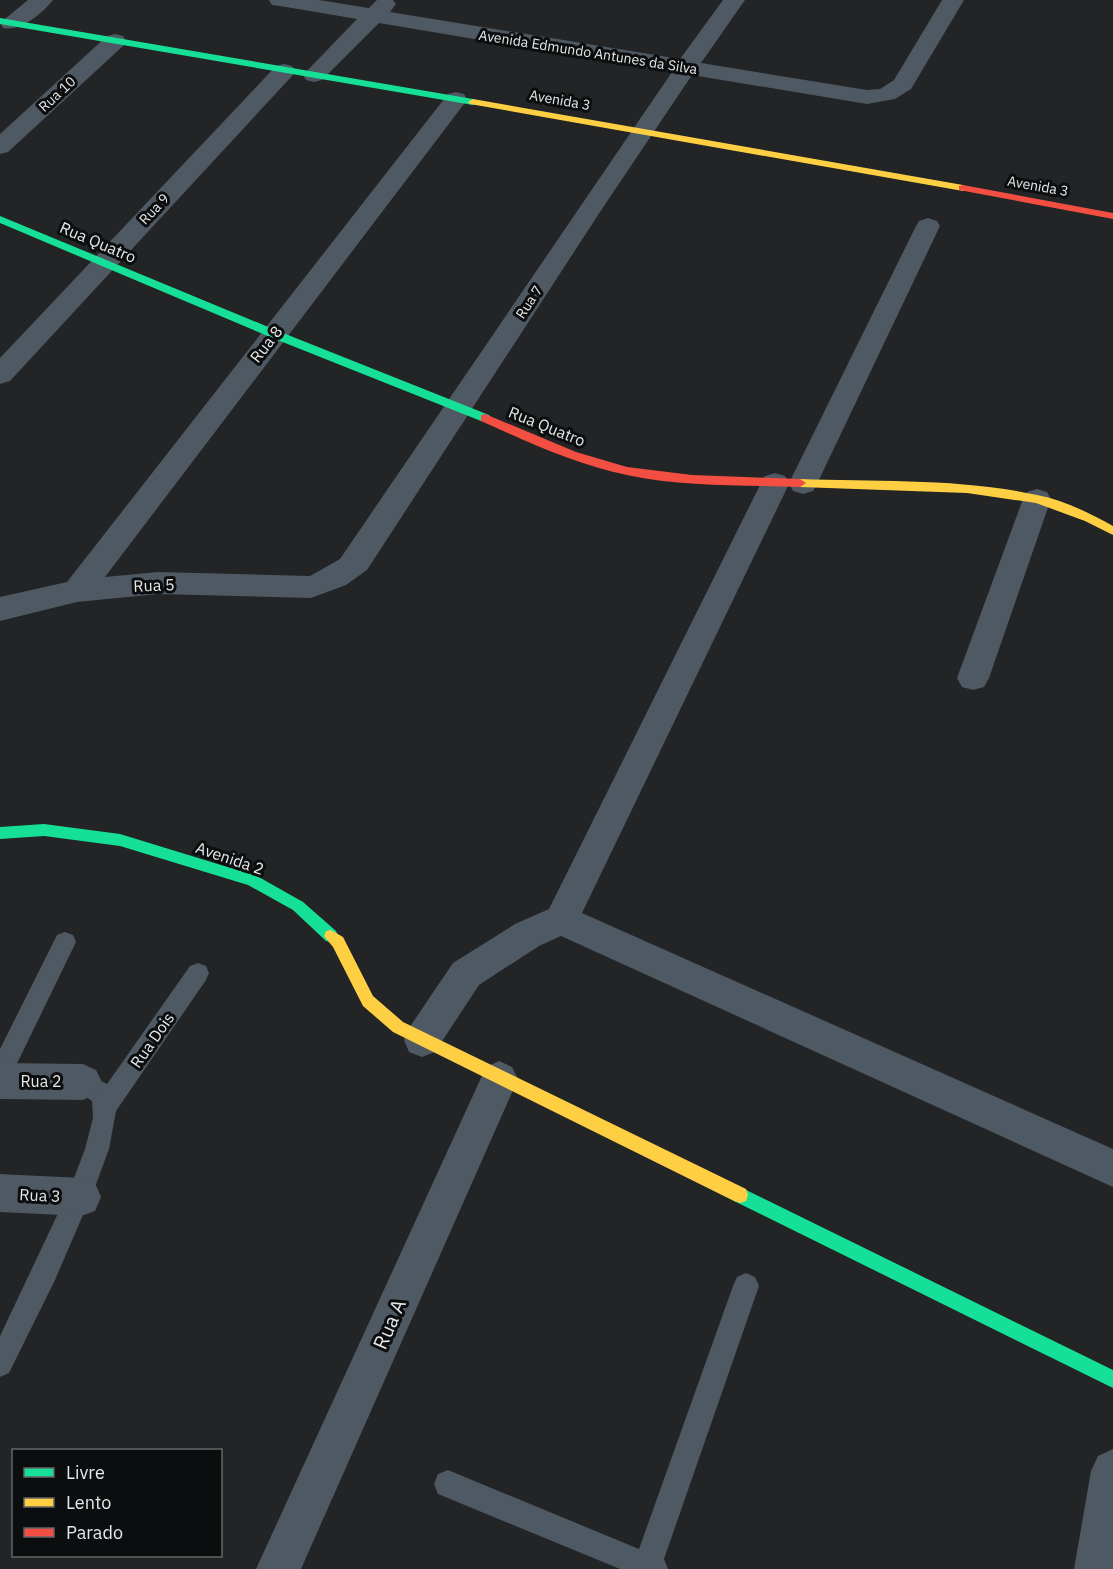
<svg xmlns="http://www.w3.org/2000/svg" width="1113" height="1569" viewBox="0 0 1113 1569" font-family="'IBM Plex Sans',sans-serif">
	<rect width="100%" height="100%" fill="#222425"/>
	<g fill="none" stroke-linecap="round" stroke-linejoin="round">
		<path fill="#4e5963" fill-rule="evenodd" d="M65,932L73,935L76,942L8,1082L0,1085V1049L57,935Z
			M198,963L206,966L209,973L206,980L116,1111L109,1149L95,1187L55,1280L9,1373L0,1377V1336L71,1186L85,1149L93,1118L92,1101L75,1090L71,1082L75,1074L83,1071L107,1084L190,966Z
			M746,1273L755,1277L759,1286L664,1559L668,1569H620L438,1494L434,1484L438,1474L448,1470L639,1549L733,1286L737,1277Z"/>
		<path fill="#4e5963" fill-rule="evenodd" d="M28,0H53C43,13 20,32 3,28L0,23Z
			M269,0H319L369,8L377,0H393L396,4L390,12L680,59L723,0H745L701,63L867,90L880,89L894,80L942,0H964L911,89L895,99L867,104L692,75L602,209L367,570L346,585L311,598L158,594L77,602L0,621V597L67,582L448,94L456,92L464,94L467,99L464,104L105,577L158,572L310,576L340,559L672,72L379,23L322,80L314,82L306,80L303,75L357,19L280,6L272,5Z
			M115,34L123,36L126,41L123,46L8,152L0,154V134L107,36Z
			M284,64L292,66L295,71L292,76L10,381L0,384V358L276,66Z
			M928,218L937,221L940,226L817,484L813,491L803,494L793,491L789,484L582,913L1113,1149V1187L561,936L539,946L479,985L435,1052L422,1057L409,1052L404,1040L409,1028L453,963L515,924L549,909L761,483L765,476L775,473L785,476L789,483L916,226L919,221Z
			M1037,489L1047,492L1051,499L989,678L984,687L973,690L962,687L957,678L1023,499L1027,492Z
			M499,1061L512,1067L518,1079L301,1569H256L486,1067Z
			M0,1063L83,1064L96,1070L102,1082L96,1094L83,1100L0,1099Z
			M0,1174L81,1178L95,1183L101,1197L95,1211L81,1216L0,1212Z
			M1113,1449V1569H1074L1091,1471L1098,1456Z"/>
		<path fill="#16e098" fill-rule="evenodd" d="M0,18L473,99L478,102L473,105L0,24Z
			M0,216L278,331L489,415L491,418L485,422L481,421L270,337L0,223Z
			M44,824L120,834L257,876L303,902L336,931L338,936L336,941L331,942L326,941L293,910L248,885L120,846L44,836L0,839V827Z
			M740,1187L1113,1370V1388L734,1201L732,1195L734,1189Z"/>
		<path fill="#ffcf43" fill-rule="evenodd" d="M473,99L963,185L968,188L963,191L470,104L468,102Z
			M800,479C878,482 960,478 1037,495C1063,500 1090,513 1113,526V535L1085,521L1036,503L967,493L800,487L794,483Z
			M331,930L343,937L373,996L403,1022L746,1189L748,1195L746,1201L740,1203L734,1201L393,1032L363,1006L333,947L324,936L326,931Z"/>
		<path fill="#f24e42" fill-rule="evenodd" d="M963,185L1113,213V219L959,190V186Z
			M485,414L576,452L627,467L692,475L800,479L806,483L800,487C742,485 683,487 627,475C576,465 528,442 481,421V415Z"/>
	</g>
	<g text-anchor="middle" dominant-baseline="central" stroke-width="6" stroke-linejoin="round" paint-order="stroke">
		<g font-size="14" fill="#e5e7e8" stroke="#0c0d0e">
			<text transform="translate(588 52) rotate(9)">Avenida Edmundo Antunes da Silva</text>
			<text transform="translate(57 94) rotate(-43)">Rua 10</text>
			<text transform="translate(560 100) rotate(10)">Avenida 3</text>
			<text transform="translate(1038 186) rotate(10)">Avenida 3</text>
			<text transform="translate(154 209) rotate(-47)">Rua 9</text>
			<text transform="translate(529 302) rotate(-57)">Rua 7</text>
		</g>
		<g font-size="16" fill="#e5e7e8" stroke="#0c0d0e">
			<text transform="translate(98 242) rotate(23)">Rua Quatro</text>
			<text transform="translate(266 344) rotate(-52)">Rua 8</text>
			<text transform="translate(547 426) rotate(22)">Rua Quatro</text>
			<text transform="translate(154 585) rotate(-2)">Rua 5</text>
			<text transform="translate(230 858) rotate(19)">Avenida 2</text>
			<text transform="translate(152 1040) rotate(-55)">Rua Dois</text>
			<text x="41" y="1081">Rua 2</text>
			<text transform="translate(40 1195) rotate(3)">Rua 3</text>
		</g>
		<g font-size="20" fill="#e5e7e8" stroke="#0c0d0e">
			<text transform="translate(389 1324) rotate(-66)">Rua A</text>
		</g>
	</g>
	<rect x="12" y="1449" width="210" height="108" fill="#0c0d0e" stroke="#636465" stroke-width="1.5"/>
	<rect x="24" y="1468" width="30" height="9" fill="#16e098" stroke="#636465" stroke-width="1.5"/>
	<text x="66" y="1479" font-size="18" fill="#e5e7e8">Livre</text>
	<rect x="24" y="1498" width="30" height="9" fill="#ffcf43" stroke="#636465" stroke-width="1.5"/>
	<text x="66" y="1509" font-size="18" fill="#e5e7e8">Lento</text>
	<rect x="24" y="1528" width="30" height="9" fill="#f24e42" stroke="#636465" stroke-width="1.5"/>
	<text x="66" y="1539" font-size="18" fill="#e5e7e8">Parado</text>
</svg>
